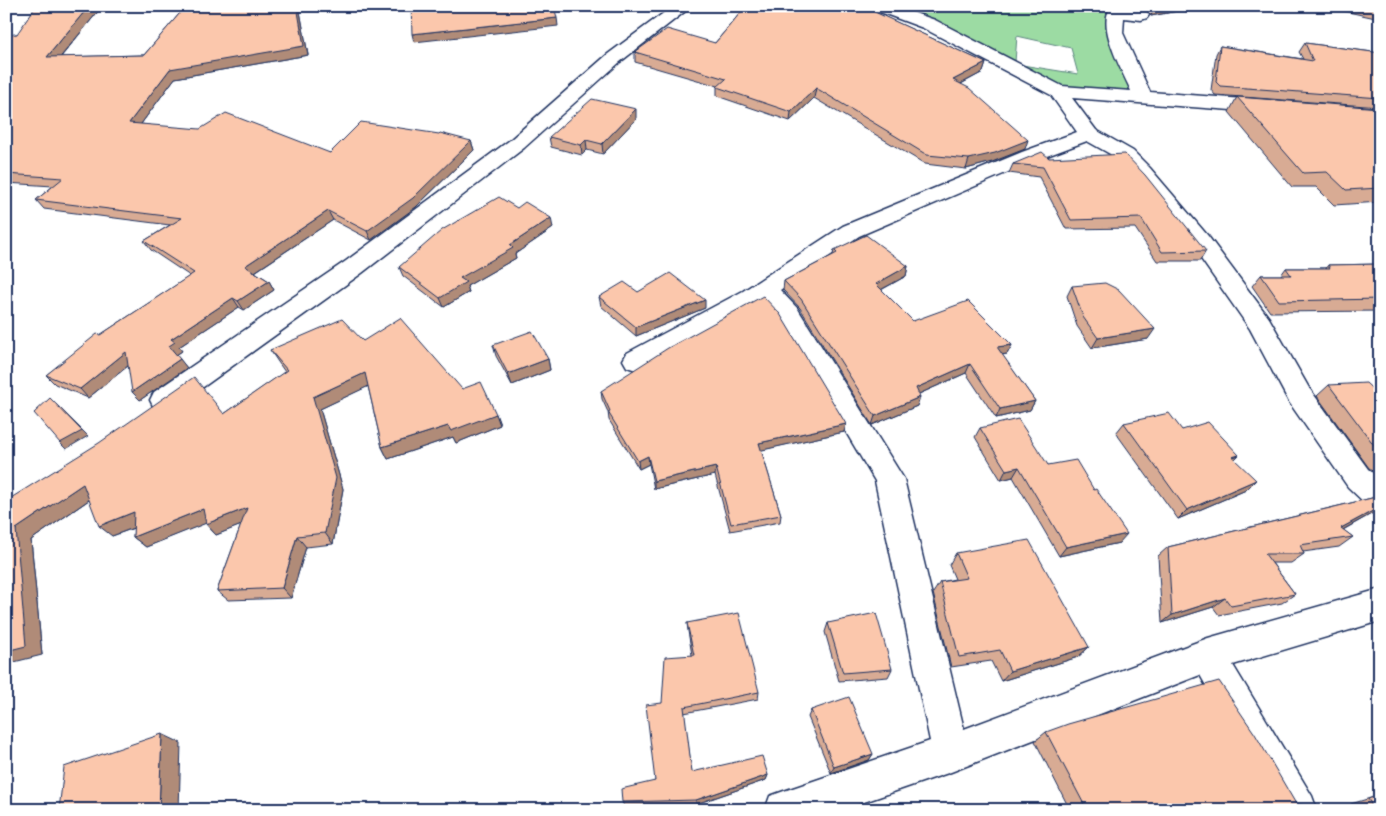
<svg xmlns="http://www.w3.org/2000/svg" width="1386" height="816" viewBox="0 0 1386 816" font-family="Pangolin,sans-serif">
	<rect width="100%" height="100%" fill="#fff"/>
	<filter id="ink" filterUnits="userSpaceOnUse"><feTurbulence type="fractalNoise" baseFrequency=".02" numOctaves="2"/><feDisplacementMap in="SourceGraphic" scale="10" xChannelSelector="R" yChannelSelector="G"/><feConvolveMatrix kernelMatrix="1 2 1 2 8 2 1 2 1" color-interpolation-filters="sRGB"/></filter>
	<g filter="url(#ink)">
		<path fill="#9cdba3" stroke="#5c8580" d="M909,6H1136L1140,12L1110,10L1133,94L1056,87L1022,65L1078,74L1071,48L1017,36L1015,62L920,17Z"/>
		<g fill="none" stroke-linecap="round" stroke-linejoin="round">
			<defs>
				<path id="minor" d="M673,6H692L620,62L524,148L362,273L174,408L164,411L154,408L150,400L154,392L346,261L510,140L608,54Z
					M870,6H894L935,20L1062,86L1131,91C1123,72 1097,27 1110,9C1121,6 1136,9 1147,12L1149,15L1147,18L1141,20L1124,18L1123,33L1150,92L1271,101L1278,103L1280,107L1278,111L1271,113L1072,98L1096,130L1133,151L1150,168L1208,236L1269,318L1309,388L1368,469L1380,479V511L1369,507L1348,487L1289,402L1250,329L1192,246L1136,176L1119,159L1087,141L1036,160L859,236L780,290L798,309L904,479L964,729L1208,638L1380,589V621L1233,665L1312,796L1317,810H1276L1200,675L951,772L841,810H765L770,796L784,791L930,741L875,481L780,321L763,302L645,367L636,370L627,367L623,360L627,353L743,291L843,226L1022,152L1077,132L1051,95L923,28L872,9Z"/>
			</defs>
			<use href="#minor" stroke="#1b2f5e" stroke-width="3"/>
			<use href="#minor" fill="#fff" fill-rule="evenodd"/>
		</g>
		<path fill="#d8ab94" stroke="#1b2f5e" d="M186,6H299L308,55L175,78L141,124L330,153L471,141L474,150L416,207L371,240L333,220L255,272L269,281L274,290L244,310L239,307L179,347L182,351L176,355L187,368L140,400L128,366L88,398L55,384L46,375L100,335L190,276L151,250L144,241L170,225L44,209L36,200L53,186L6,183V35L17,34L100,9L61,57L144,55Z
			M746,6H873L872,11L986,63L983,72L961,84L1025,149L992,162L966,169L925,164L814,98L790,121L717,96V87L718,86L635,62V52L715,43Z
			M1124,6H1204L1151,16L1147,10Z
			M1321,6H1380V19Z
			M1305,43L1380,53V107L1215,95L1211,90L1216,54L1220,46L1303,59L1299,52Z
			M1237,97L1380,108V202L1334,205L1316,187H1292L1229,112Z
			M636,119L603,154L587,150L582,155L551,147L549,137Z
			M1049,158L1206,251L1200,261H1157L1135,228L1066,229L1039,177L1009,173L1013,164Z
			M517,208L553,228L515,254L516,258L467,286L469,292L444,307L403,276L399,267Z
			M834,250L908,266L906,276L881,290L913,321L1012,345L1007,354L1002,355L1035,401L1030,410L996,418L966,373L919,394L917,406L872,425L800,308L783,290L784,281L833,255Z
			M1380,264V311L1270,312L1252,286L1261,275H1281L1286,268H1326L1328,265Z
			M1072,286L1148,339L1092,348L1077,326L1067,296Z
			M638,292L705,308L636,336L601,306L599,297Z
			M363,341L462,389L496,414L500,425L456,443L453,437L388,459L382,447L368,386L320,409L343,489L333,544L306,547L291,598L228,600L217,591L241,525L216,535L205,523L146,547L133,537L134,528L112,536L89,500L31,540L42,655L6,501L224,414L285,372L278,362L270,350Z
			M493,345L548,359L550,370L512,385L496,356Z
			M1329,385L1380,396V476L1369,468L1317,396Z
			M601,391L844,432L761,450L781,515L780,522L730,531L715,475L654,489L649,464L639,469L609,420L608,412L602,399Z
			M1124,423L1182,430L1234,460L1246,490L1178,519L1116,433Z
			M980,428L1094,490L1119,543L1059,556L1013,477L1001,480L975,437Z
			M1380,496V508L1373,513L1343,530L1353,537L1339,547L1303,552L1304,554L1291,563H1272L1295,594L1282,603L1219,615L1213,607L1162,623L1158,556L1168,547Z
			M956,553L1089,647L1078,657L1001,681L991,661L951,667L933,593L940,582L955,579L949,565Z
			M687,623L759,692L758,699L684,713L692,772L768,775L766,780L696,804L624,806L622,802L655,781L662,703L692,655L688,631Z
			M828,623L892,669L888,677L839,681L825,632Z
			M811,710L873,754L869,760L831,773L808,717Z
			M1046,732L1307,810H1070L1035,741Z
			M1380,795V810H1354L1351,804Z"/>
		<path fill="#b08b78" stroke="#1b2f5e" d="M89,6H114L100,9L53,66L47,57Z
			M297,6H299L308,55L175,78L135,132L129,123L170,69Z
			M868,6H873L872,11L866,8Z
			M1164,6H1204L1151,16L1154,8Z
			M557,18L558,26L414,42L412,34Z
			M986,63L983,72L951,89L953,80Z
			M816,88L814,98L790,121L791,112Z
			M636,109V119L603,154L602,144Z
			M586,140L587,150L582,155L581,145Z
			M1028,140L1025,149L992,162L966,169L969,159Z
			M471,141L474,150L416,207L371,240L367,231Z
			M328,211L333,220L250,275L245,266Z
			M551,218L553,228L515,254L516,258L467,286L469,292L444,307L440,298L460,278Z
			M908,266L906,276L873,294L876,284Z
			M269,281L274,290L244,310L238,301Z
			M233,298L239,307L179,347L182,351L176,355L169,346L171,339Z
			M705,300V308L636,336V327Z
			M1155,329L1148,339L1092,348L1098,338Z
			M1012,345L1007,354L993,356L997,347Z
			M126,352L134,361L88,398L80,389Z
			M180,359L187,368L140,400L132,392Z
			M548,359L550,370L512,385L508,374Z
			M970,364L966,373L912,397L916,388Z
			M365,373L371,385L320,409L343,489L333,544L325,533L313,397Z
			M920,397L917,406L872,425L875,416Z
			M1035,401L1030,410L996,418L1000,409Z
			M56,404L88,436L66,449L60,443Z
			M496,414L500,425L456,443L453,437L388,459L382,447L448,426Z
			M846,424L844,432L758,451L759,443Z
			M1239,455L1230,464L1232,457Z
			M648,456L649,464L639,469L638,461Z
			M716,467L715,475L654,489V481Z
			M1019,467L1013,477L1001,480L1006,470Z
			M1256,480L1246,490L1178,519L1187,510Z
			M83,484L96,495L31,540L42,655L6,664V651L16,529Z
			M1380,507V508L1373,513L1328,538L1341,528Z
			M247,508L257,519L216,535L206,524Z
			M203,509L214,520L146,547L133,537Z
			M134,512L147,523L112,536L99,526Z
			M1127,534L1119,543L1059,556L1066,547Z
			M297,536L306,547L291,598L282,588Z
			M1225,598L1213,607L1162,623L1172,615Z
			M1089,647L1078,657L1001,681L1010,671Z
			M162,734L181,743L179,810H159Z
			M873,754L869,760L831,773L834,767Z
			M768,775L766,780L696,804V800Z"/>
		<path fill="#fbc7ac" stroke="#1b2f5e" d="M36,6H89L47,57L144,55L186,6H297L304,46L170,69L129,123L200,129L226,113L330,153L361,122L439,134L440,133L471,141L413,198L367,231L328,211L245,266L269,281L238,301L233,298L171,339L175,342L169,346L180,359L132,392L126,352L80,389L46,375L97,334L100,335L194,273L144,241L182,218L36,200L63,178L6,174V35L17,34Z
			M411,6H554L557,18L412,34Z
			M746,6H868L866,8L986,63L953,80L969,88L1028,140L995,153L969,159L927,155L816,88L791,112L717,87L726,79L635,52L667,29L715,43Z
			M1153,6H1164L1154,8Z
			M1361,6H1380V10Z
			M1305,43L1380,53V98L1220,86L1216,82L1220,46L1313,61Z
			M1237,97L1380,108V188L1346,190L1327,172L1303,173Z
			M592,99L636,109L602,144L586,140L581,145L549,137Z
			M1042,152L1049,158L1125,154L1145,175L1206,251L1162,252L1141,218L1071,220L1043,167L1013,164Z
			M499,197L517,208L525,202L551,218L510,245L513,248L460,278L466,282L440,298L399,267L442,230Z
			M866,235L908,266L876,284L913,321L968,301L1012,345L997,347L1035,401L1000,409L970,364L916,388L920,397L875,416L801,299L784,281L837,253L834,250Z
			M1380,264V299L1279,301L1261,275H1291L1286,268H1330L1328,265Z
			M670,273L705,300L636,327L599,297L624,282L638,292Z
			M1105,283L1119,290L1155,329L1098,338L1083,317L1072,286Z
			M763,296L780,314L846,424L759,443L781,515L731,524L716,467L654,481L648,456L638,461L608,412L610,411L601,391L668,348Z
			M400,318L462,389L481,382L496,414L451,431L448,426L382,447L365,373L313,397L336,478L325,533L297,536L282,588L217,591L247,508L206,524L203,509L133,537L134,512L99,526L83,484L16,529L26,646L6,651V501L99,443L194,377L224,414L287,370L270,350L342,319L363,341Z
			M532,331L548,359L508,374L493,345Z
			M1366,383L1380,396V453L1329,385Z
			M50,398L82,431L60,443L34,413Z
			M1169,413L1182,430L1208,422L1239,455L1232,457L1256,480L1187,510L1124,423Z
			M1018,419L1048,465L1076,460L1094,490L1096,489L1127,534L1066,547L1019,467L1006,470L980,428Z
			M1380,496V507L1341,528L1353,537L1300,545L1304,554H1265L1295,594L1231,606L1225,598L1172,615L1168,547Z
			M1029,540L1089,647L1010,671L1000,650L959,657L940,582L967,578L956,553Z
			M739,613L759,692L684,707L692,772L762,756L768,775L696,800L622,802L621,789L655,781L646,705L662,703L665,657L694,655L687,623Z
			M876,613L892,669L843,673L828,623Z
			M1219,681L1255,734L1296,804L1303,805L1307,810H1087L1046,732L1068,724Z
			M849,697L873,754L834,767L811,710Z
			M162,734L159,810H59L64,767Z
			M1380,795V810H1375L1368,799Z"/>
	</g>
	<rect width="1386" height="816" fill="none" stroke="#fff" stroke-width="25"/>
	<rect x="12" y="12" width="1361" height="791" fill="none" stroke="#1b2f5e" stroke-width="2" filter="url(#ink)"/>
</svg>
